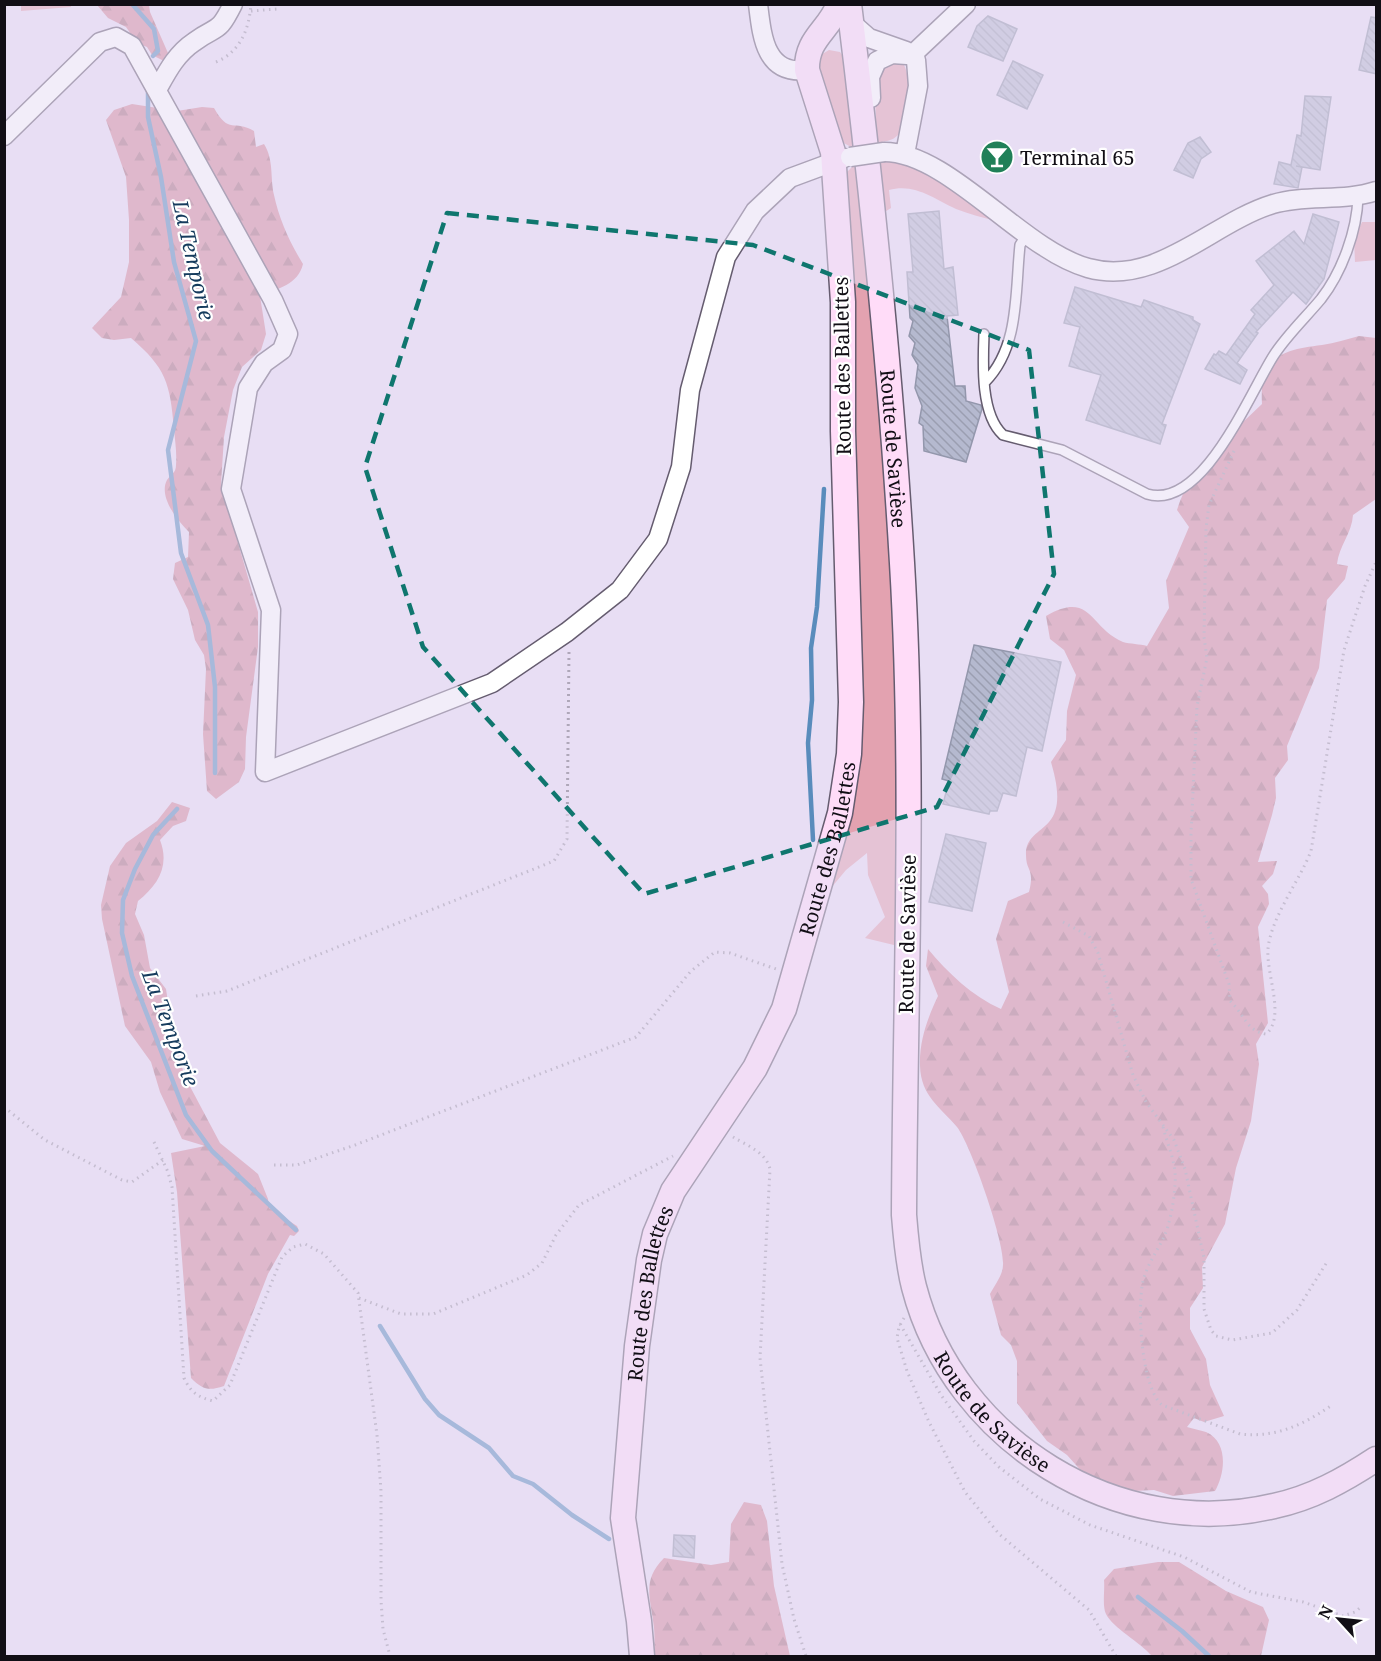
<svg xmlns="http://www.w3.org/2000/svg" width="1381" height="1661" viewBox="0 0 1381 1661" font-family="'Noto Serif',serif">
	<defs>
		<pattern id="forest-firs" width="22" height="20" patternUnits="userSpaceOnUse" patternTransform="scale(1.5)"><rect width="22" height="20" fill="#d48b9c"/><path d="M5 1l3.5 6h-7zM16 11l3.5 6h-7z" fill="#ab707e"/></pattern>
		<pattern id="building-back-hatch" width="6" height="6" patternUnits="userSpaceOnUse" patternTransform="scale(1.5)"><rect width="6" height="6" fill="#b5b9cf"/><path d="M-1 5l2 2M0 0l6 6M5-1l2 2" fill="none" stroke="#9b9eb1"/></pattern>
	</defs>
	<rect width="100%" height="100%" fill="#e8def4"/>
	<path fill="#e3a2b0" d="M21,5L70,4L71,7L21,11Z
		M829,50L840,52L847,62L857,146L851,147L842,142L818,81L819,56Z
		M888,62L904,65C912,80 909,123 898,135C892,141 885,142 876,142C878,128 872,81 877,73C879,69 885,65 888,62Z
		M894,161L928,173L997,221C983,218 969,214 956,209C934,199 915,183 889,190L891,208L883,213L877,163Z
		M853,166H859C874,311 886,456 893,601C898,716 897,831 898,946L865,938L885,917L868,875L867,853L846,870L831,888L840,845L845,174Z
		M1362,222H1376V260L1355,262L1354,239Z"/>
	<path fill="url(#forest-firs)" d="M97,5H149L150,12L168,53L164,61L152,55L147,47L137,43L126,27L108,18Z
		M132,104L177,111L202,107L214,108C229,135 234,119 254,131L256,147L264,144C274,160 270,177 274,195C279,219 290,243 303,264C298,285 278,288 260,296L266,334L261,350L242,367L233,390L224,437L221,484L258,612V647L246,737L245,769L239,782L216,799L207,791L203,734L206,669L204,655L195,640L188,610L173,579L175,563L188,557L189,532C178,521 158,497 167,480C171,474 176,473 176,465C177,453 175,441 174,429C170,383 166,368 131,338L114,340L102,338L92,328L121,297L129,262V220L126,177L106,120L114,110Z
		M1359,336L1376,338V499L1353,515C1352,533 1339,546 1337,564L1348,566L1345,579L1327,600L1319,668L1287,746L1288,760L1275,778L1276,798L1272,815L1258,862L1277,861L1273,874L1262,886L1268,894L1269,904L1258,927L1268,1023L1256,1044L1259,1064L1251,1121L1236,1168L1225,1224L1202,1267L1203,1288L1190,1308V1329L1206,1359L1210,1385L1224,1416L1204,1422L1194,1418L1187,1427C1193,1429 1200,1430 1206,1432C1229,1442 1225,1474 1215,1491L1173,1496L1154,1490L1134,1491L1112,1487L1084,1474L1067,1455L1047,1441L1017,1403V1361L1011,1345L1001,1335L990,1294C994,1286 1003,1275 1003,1265C1005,1243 971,1145 957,1127C940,1107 921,1096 920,1066C919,1041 928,1017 938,996L926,966L928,949C948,973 972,996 1001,1009L1009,992L996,939L1008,901L1029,892C1035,868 1026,872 1026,855C1025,838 1039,833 1049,822C1063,806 1056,780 1051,762L1066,740L1067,711L1076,675L1064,650L1050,639L1046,616C1092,590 1089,628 1123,642C1130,644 1140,644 1147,646L1169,608L1166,581L1189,527L1177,510C1190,466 1230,435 1262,404C1259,357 1281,350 1322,345C1335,343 1347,339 1359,336Z
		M172,802L190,808L186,821L173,826L160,840C170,866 158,885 138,901L135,914L144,935L150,968L166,989L174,1041L185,1077L220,1143L258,1174L268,1199L269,1208L297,1226L299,1231L294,1236L290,1235L268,1274L224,1386C209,1391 203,1390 191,1378L177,1192L171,1153L205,1146L182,1139L160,1092L151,1062L125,1026L102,919L101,905L110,866L126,843L157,821Z
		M744,1502L761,1505L767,1521L774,1586L790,1656H654C654,1647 655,1637 654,1628C651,1599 641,1581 664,1558L711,1565L729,1562L731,1524Z
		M1158,1562H1179L1226,1591L1263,1607L1269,1620L1261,1656H1152C1140,1642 1113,1628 1106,1614C1102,1606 1105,1590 1104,1580L1114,1569Z"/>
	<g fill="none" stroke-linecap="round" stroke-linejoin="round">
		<path stroke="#598cbc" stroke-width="4.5" d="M132,4L154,29L158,51L153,56
			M148,90V117L161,177L174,262L196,341L168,450L181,553L208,625L215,687V773
			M177,809L153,835L135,869L123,900L122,933L132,976L186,1115L212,1151L296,1230
			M813,840L808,743L812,700L811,648L817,607L824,489
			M380,1326L425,1399L439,1415L489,1448L513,1476L533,1484L572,1515L609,1539
			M1138,1597L1182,1631L1209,1656"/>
	</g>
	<path fill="url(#building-back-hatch)" stroke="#9397ac" stroke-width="1.5" d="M988,16L1017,29L1003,61L968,47L977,26Z
		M1371,17L1377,18V74L1359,70Z
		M1013,61L1043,75L1027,109L997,95Z
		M1305,96L1331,97L1320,170L1296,166L1302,167L1298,188L1274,184L1279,162L1291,165L1297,135L1301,136Z
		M1200,137L1211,152L1201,159L1193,178L1174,170L1188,143Z
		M939,211L944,269L953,267L958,315L947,316L955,386H965L966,401L981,405L982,409L966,462L924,451L923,426L919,423L922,406L915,388L918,365L912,355L915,343L909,336L913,321L910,318L907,272H913L908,214Z
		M1313,214L1339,222L1324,279L1306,304L1293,292L1256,332L1258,333L1237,363L1247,370L1240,384L1205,369L1214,354L1216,355L1219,351L1226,355L1255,314L1251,310L1274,285L1256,261L1294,231L1304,244Z
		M1075,287L1141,307L1144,300L1193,317V320L1200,324L1162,424L1166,425L1160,444L1086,420L1101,375L1069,366L1080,327L1064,323Z
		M974,645L1061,662L1042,751L1027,747L1016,796L1003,793L997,811H990L989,814L943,804L949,781L942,779Z
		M946,834L986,843L972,911L929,902Z
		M674,1535L695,1536L694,1558L673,1556Z"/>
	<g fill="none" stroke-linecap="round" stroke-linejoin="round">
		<defs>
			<path id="lane" d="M984,334C983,362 980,414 1003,435L1062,450L1147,494C1203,511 1250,392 1274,355C1287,335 1306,317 1321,299C1342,272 1357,231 1358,197
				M985,382C1020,347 1015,291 1020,245L1027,234"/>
			<path id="street" d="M758,4C762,37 765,75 807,70
				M852,23L869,38L906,51L916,60L918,86L905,154
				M912,55L966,4
				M157,90C167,72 176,54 194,42C218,24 217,36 233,4
				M871,98L870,77L877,61L892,54L907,55
				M4,136L100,42L116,37L132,46L273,300L288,334L282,350L264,363L248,388L231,489L271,610L265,772L492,683L567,632L620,590L658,539L681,467L690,390L726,257L755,211L790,178L844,158
				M884,152C949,152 1022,250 1088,268C1157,287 1211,223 1273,204C1306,194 1343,202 1376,191"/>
			<g id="secondary">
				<path id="s1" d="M849,4C872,190 891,376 902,563C915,780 905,998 904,1215C906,1240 908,1264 914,1287C954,1441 1118,1543 1274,1506C1312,1498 1344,1480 1376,1459"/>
				<path id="s2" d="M642,1656L639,1621L623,1518L637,1346L649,1260L655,1234L673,1191L755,1068L784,1009L840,813L849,754L851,702L843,431V302L833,152L807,70C806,38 829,31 839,4"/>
			</g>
		</defs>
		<use href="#lane" stroke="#655c6f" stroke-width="12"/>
		<use href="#street" stroke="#655c6f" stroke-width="21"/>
		<use href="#secondary" stroke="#655c6f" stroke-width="27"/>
		<path stroke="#9c95a5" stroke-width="3" stroke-dasharray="1.5 4.5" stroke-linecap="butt" d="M251,11L277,9
			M216,62C240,52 249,30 251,4
			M1234,451L1209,505L1206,528L1204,637L1207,658L1197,706L1191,834V879L1229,984L1230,1001C1245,1015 1246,1031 1266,1034C1286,1017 1266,975 1268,949C1271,917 1299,882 1311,851L1344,650L1365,586L1376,562
			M1063,922L1089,936L1098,953L1133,1075L1146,1102L1174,1140L1185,1169L1204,1258V1309L1211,1330L1216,1336L1232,1340L1272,1333L1297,1310L1327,1262
			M196,996L227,991L554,861L567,839L569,651
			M4,1107L45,1140L122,1180L132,1182L163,1160
			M1163,1127C1168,1147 1177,1163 1175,1185C1174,1201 1170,1225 1163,1239C1156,1253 1147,1265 1143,1281C1137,1308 1141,1387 1162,1405L1240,1434C1276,1438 1303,1425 1332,1405
			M733,1137C746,1145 766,1152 770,1169L760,1358L782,1564L794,1619L806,1656
			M154,1142L168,1172L172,1187L184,1378C191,1393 198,1397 213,1401L230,1385L282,1257L293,1247L305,1244L324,1254L358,1293L377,1435L381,1491V1600L383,1629L390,1656
			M274,1165H297L355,1145L636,1037L691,971L715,952L730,953L776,969
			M359,1298L401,1314H433L527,1275L542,1263L556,1235L579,1205L673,1156
			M904,1318L899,1327L897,1338L907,1371L929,1422L965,1492L999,1534L1089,1610L1116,1656
			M900,1324L941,1395L974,1441L999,1467L1040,1499L1090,1525L1184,1557L1251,1592L1303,1602L1343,1616L1355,1612L1361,1607"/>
		<use href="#lane" stroke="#fff" stroke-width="9"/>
		<use href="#street" stroke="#fff" stroke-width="18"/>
		<use href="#secondary" stroke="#ffdcf8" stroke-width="24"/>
		<defs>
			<path id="street-bridge" d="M850,157L884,152"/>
		</defs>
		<use href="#street-bridge" stroke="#655c6f" stroke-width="21" stroke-linecap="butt"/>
		<use href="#street-bridge" stroke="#fff" stroke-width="18"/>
	</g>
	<path d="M0 0H1381V1661H0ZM447,213L753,245L1029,350L1054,574L937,807L644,894L423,647L365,467Z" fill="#e8def4" fill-opacity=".55" fill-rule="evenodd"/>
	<path fill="none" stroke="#0f766e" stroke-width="4.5" stroke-dasharray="12 8" stroke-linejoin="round" d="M447,213L753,245L1029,350L1054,574L937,807L644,894L423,647L365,467Z"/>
	<defs>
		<symbol id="bar-disc" viewBox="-11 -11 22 22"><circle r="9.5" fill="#208058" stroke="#fff"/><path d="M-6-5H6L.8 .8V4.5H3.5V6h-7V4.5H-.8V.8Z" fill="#fff"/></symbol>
	</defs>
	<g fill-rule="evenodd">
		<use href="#bar-disc" x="978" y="138" width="38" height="38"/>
	</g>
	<g text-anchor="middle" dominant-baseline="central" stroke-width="4.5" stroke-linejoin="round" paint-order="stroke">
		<g font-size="20" fill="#110e15" stroke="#fff" text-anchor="start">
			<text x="1020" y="157">Terminal 65</text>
		</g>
		<g font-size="20" fill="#110e15" stroke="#fff">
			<text transform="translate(842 366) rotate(-91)">Route des Ballettes</text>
			<text stroke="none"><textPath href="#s1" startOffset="447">Route de Savièse</textPath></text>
			<text stroke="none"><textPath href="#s2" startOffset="852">Route des Ballettes</textPath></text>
			<text transform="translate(907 934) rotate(-89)">Route de Savièse</text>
			<text stroke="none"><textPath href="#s2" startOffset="366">Route des Ballettes</textPath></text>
			<text stroke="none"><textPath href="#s1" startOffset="1437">Route de Savièse</textPath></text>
		</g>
		<g font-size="21" font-style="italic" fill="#153b5d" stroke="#fff">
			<text transform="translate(194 260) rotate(77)">La Temporie</text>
			<text transform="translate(171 1028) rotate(69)">La Temporie</text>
		</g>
	</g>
	<rect width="1381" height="1661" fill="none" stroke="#110e15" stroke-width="12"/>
	<g transform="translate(1339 1619) rotate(297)" stroke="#ffffff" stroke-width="4.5" paint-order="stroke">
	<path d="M0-4.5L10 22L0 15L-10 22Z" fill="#110e15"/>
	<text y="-9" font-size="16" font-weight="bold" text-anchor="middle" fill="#110e15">N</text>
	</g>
</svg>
